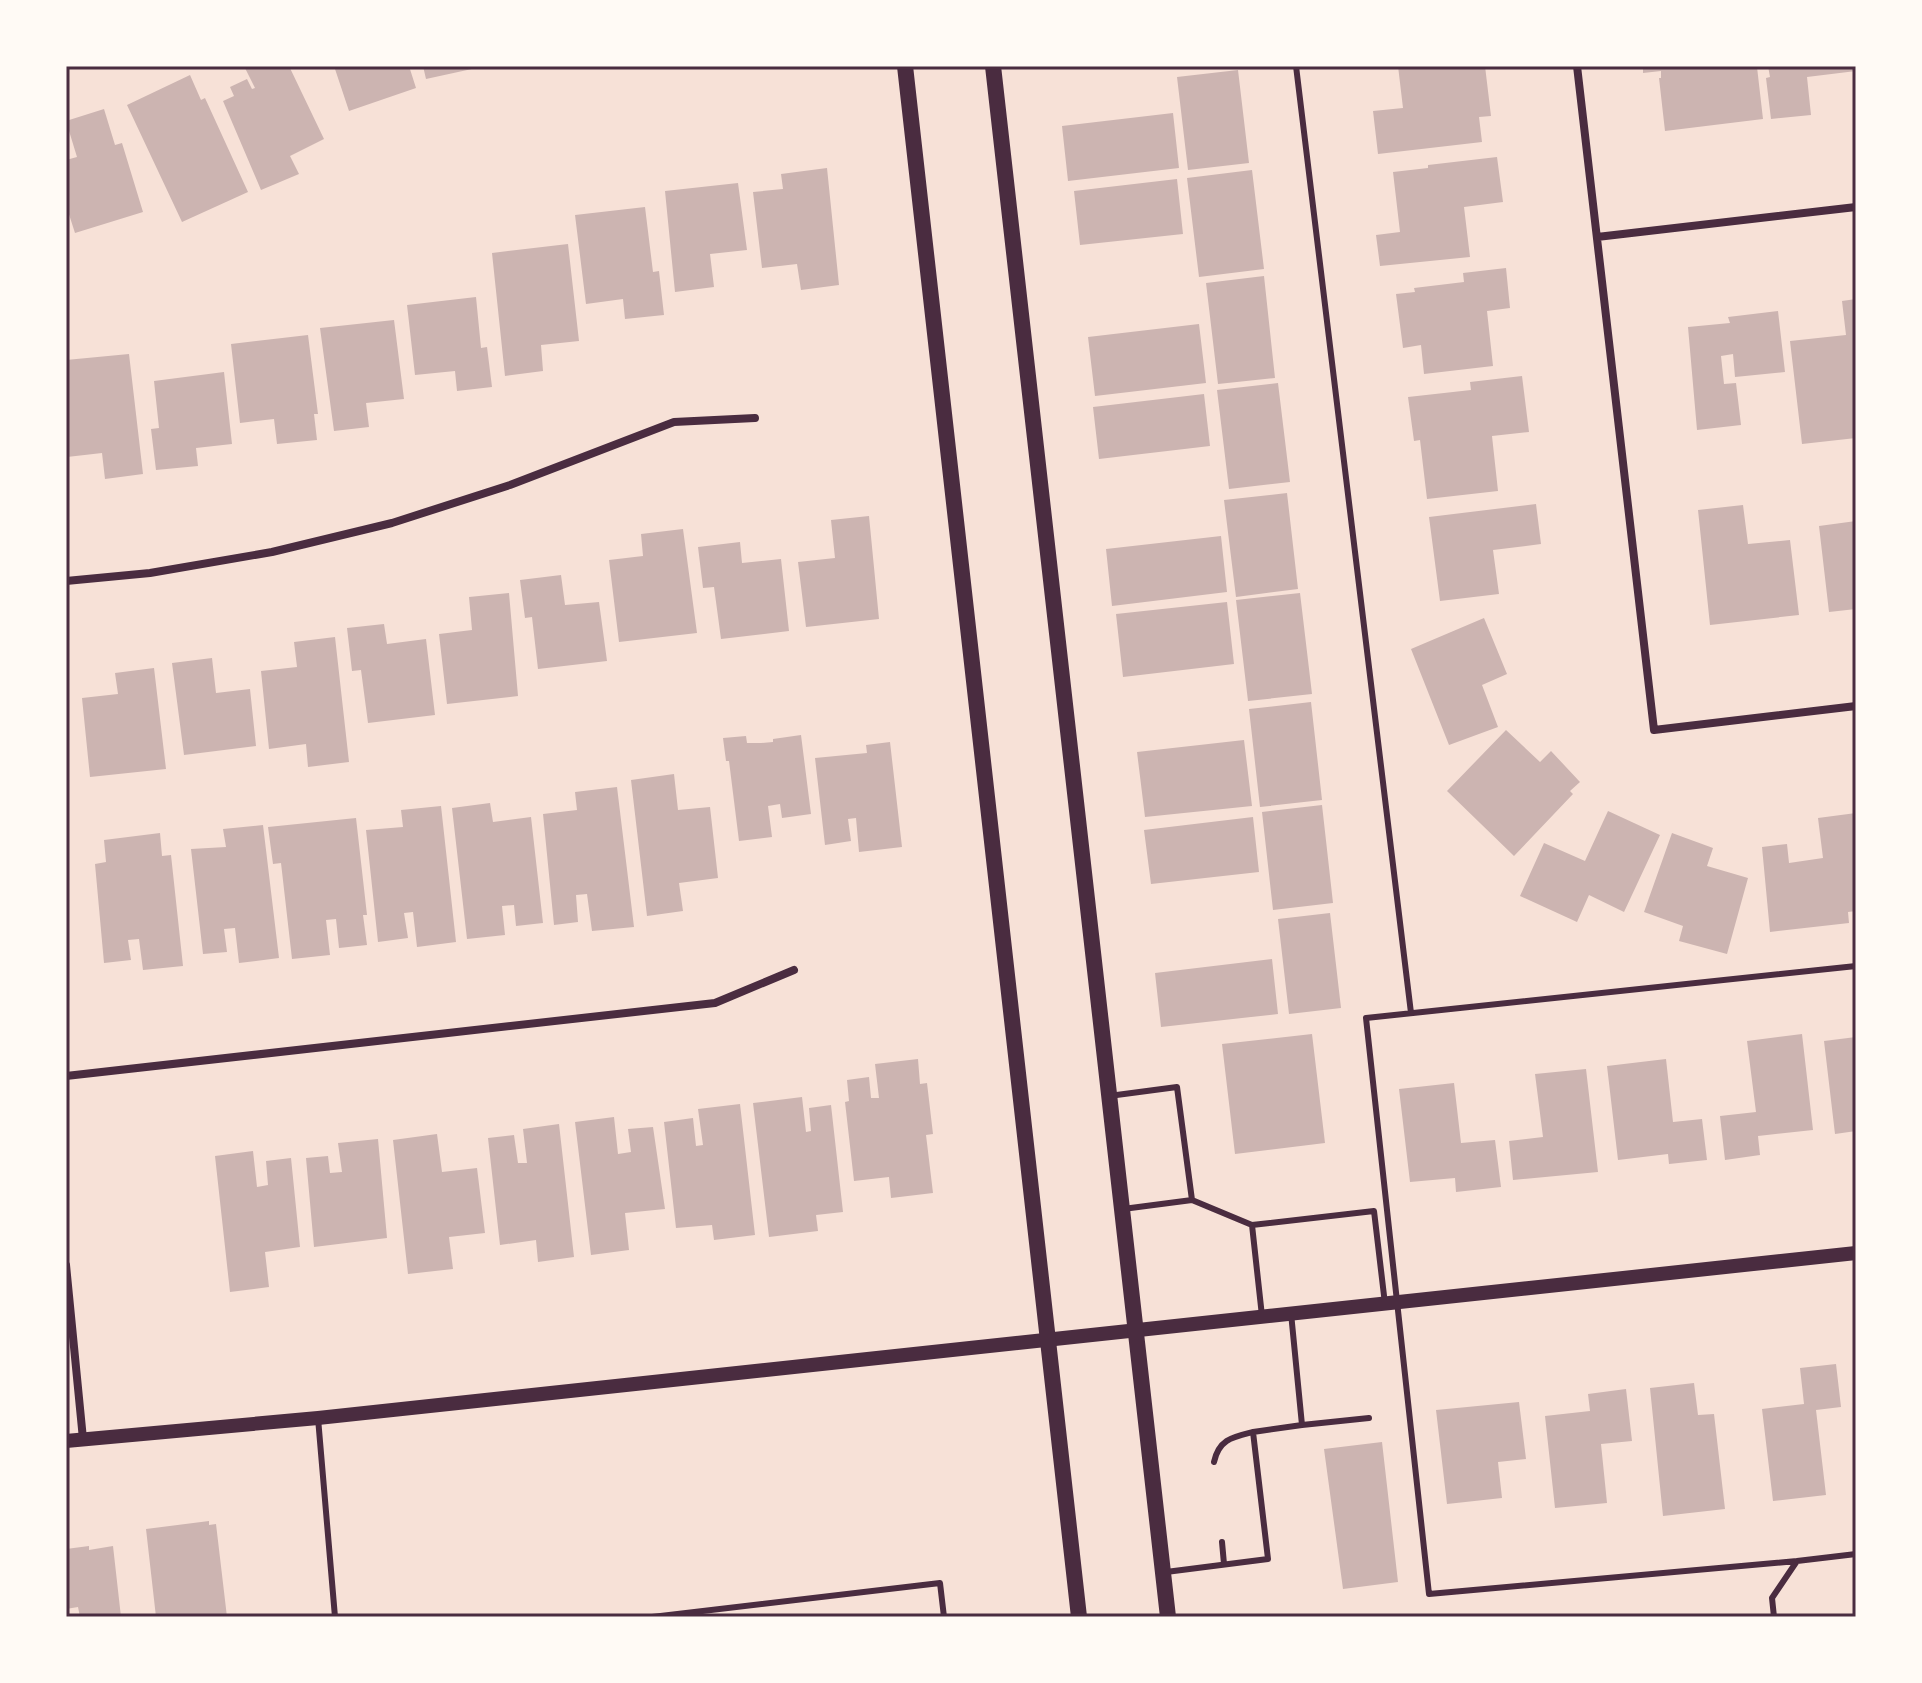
<svg xmlns="http://www.w3.org/2000/svg" width="1922" height="1683" viewBox="0 0 1922 1683" font-family="Ubuntu,sans-serif">
	<rect width="100%" height="100%" fill="#f7e1d7"/>
	<path fill="#ccb4b1" d="M244,66H289L324,139L290,156L299,174L261,190L223,101L234,96L230,87L247,79L252,89L255,88Z
		M334,66H409L416,88L349,111Z
		M423,66H481V67L426,79Z
		M1398,66H1485L1491,116L1479,117L1482,142L1378,154L1373,111L1403,108Z
		M1643,66L1757,67L1763,119L1665,131L1659,78H1661V71L1643,73Z
		M1768,66H1856V71L1807,77L1811,115L1771,119L1766,78L1770,77Z
		M1238,70L1249,163L1188,170L1177,77Z
		M190,75L201,100L205,98L248,192L182,222L127,105Z
		M104,109L115,145L122,143L143,212L75,233L66,205V160L77,157L66,121Z
		M1173,113L1179,168L1068,181L1062,126Z
		M1497,157L1503,202L1464,207L1470,257L1380,266L1376,235L1400,232L1393,172L1428,168V165Z
		M827,168L839,285L801,290L797,264L762,268L753,192L783,189L781,174Z
		M1252,170L1264,269L1199,277L1187,178Z
		M1177,179L1183,234L1080,245L1074,191Z
		M738,183L747,250L710,254L714,287L675,292L665,191Z
		M645,207L653,272L659,271L664,315L625,319L623,299L586,304L575,215Z
		M568,244L579,341L541,345L543,371L505,376L492,253Z
		M1506,268L1510,308L1487,311L1493,366L1424,374L1421,345L1403,348L1396,294L1415,292L1414,288L1464,282L1463,273Z
		M1264,276L1275,378L1218,384L1206,283Z
		M476,297L481,348L487,347L492,387L457,391L455,371L415,375L407,305Z
		M1856,299V438L1802,444L1790,341L1846,335L1842,301Z
		M1778,311L1785,372L1735,377L1733,354L1721,356L1724,384L1736,383L1741,425L1697,430L1688,327L1730,323L1728,317Z
		M394,320L404,399L366,403L369,427L334,431L320,328Z
		M1199,324L1206,383L1095,396L1088,337Z
		M308,335L318,414H314L317,440L277,444L274,419L240,423L231,344Z
		M129,354L143,474L105,479L102,453L67,457L66,360Z
		M224,372L232,444L196,448L198,466L156,470L151,429L159,428L154,381Z
		M1522,376L1529,432L1492,436L1498,491L1427,499L1420,440L1414,441L1408,397L1471,390L1470,382Z
		M1278,383L1290,482L1229,489L1217,390Z
		M1204,394L1210,446L1099,459L1093,407Z
		M1287,493L1298,589L1236,597L1224,500Z
		M1536,504L1541,544L1493,550L1499,594L1440,601L1429,517Z
		M1743,505L1748,544L1790,540L1799,615L1710,625L1698,510Z
		M869,516L879,619L806,627L798,562L835,558L831,520Z
		M1856,521V609L1829,612L1819,526Z
		M683,529L697,633L619,642L609,560L643,556L641,534Z
		M1221,536L1227,592L1112,606L1106,549Z
		M740,542L742,563L781,559L789,631L721,639L714,587L703,588L698,547Z
		M561,575L565,605L599,602L607,661L538,669L532,617L525,618L520,580Z
		M509,593L518,696L447,704L439,634L472,630L469,597Z
		M1300,593L1312,694L1248,701L1236,600Z
		M1227,602L1234,664L1123,677L1116,614Z
		M1484,618L1507,674L1482,685L1498,727L1449,745L1411,649Z
		M384,624L387,644L426,639L435,715L368,723L361,670L352,671L347,628Z
		M335,637L349,762L308,767L306,744L269,749L261,671L297,667L294,642Z
		M212,658L216,693L250,689L256,746L184,755L172,663Z
		M154,668L166,769L90,777L82,698L118,694L115,673Z
		M1311,702L1322,800L1260,807L1249,709Z
		M1506,730L1540,762L1551,751L1580,782L1570,791L1573,794L1514,856L1447,791Z
		M801,735L811,814L782,818L780,804L768,806L772,837L739,841L729,761H726L723,738L746,736L747,743H761L773,742V739Z
		M1244,740L1252,806L1145,817L1137,752Z
		M890,742L902,847L859,852L856,818L848,819L851,841L825,845L815,758L867,753L866,745Z
		M674,774L678,810L710,807L718,878L679,883L683,911L647,916L631,780Z
		M617,787L634,927L592,931L587,894L576,895L578,922L554,925L543,814L577,810L575,792Z
		M490,803L493,822L531,817L543,923L516,926L514,905L502,906L505,935L467,939L452,808Z
		M1322,805L1333,903L1273,910L1262,812Z
		M441,806L456,942L417,947L413,912L404,913L408,938L378,942L366,830L403,827L401,810Z
		M1608,811L1660,835L1624,912L1589,895L1577,922L1520,896L1544,843L1585,861Z
		M1856,813V911L1848,912L1849,923L1770,932L1762,847L1787,844L1789,863L1823,858L1818,818Z
		M1253,817L1259,872L1151,884L1144,830Z
		M356,818L367,915H363L367,945L339,948L336,919L326,920L330,955L292,959L281,863L273,864L268,827Z
		M263,825L279,958L239,963L235,928L224,929L227,952L203,954L191,849L226,847L223,829Z
		M160,833L162,856L171,855L183,966L143,970L139,939L128,940L131,960L104,963L95,864L106,862L104,840Z
		M1672,833L1713,848L1707,866L1748,878L1727,954L1679,941L1683,926L1644,912Z
		M1330,913L1341,1008L1289,1014L1278,919Z
		M1272,959L1278,1014L1161,1027L1155,973Z
		M1312,1034L1325,1143L1235,1154L1222,1044Z
		M1802,1034L1813,1130L1758,1136L1760,1155L1725,1160L1720,1116L1756,1112L1747,1041Z
		M1856,1037V1131L1835,1134L1824,1041Z
		M918,1059L920,1084L927,1083L933,1134L926,1135L933,1193L891,1198L889,1177L854,1181L845,1102L849,1101L847,1080L869,1077L871,1098H879L875,1064Z
		M1666,1059L1673,1122L1702,1119L1707,1160L1669,1164L1668,1154L1618,1160L1607,1066Z
		M1586,1069L1598,1172L1513,1180L1509,1141L1543,1137L1535,1074Z
		M1454,1083L1461,1143L1495,1140L1501,1187L1456,1192L1455,1178L1410,1182L1399,1089Z
		M802,1097L806,1132L811,1131L809,1108L831,1105L843,1212L816,1215L818,1231L769,1237L753,1103Z
		M740,1104L755,1235L714,1240L712,1225L676,1228L664,1122L693,1118L696,1146L703,1145L698,1109Z
		M614,1117L618,1154L631,1152L628,1129L653,1127L665,1209L625,1213L629,1250L591,1255L575,1122Z
		M559,1124L574,1257L538,1262L536,1240L500,1245L488,1138L514,1135L518,1163H527L523,1129Z
		M437,1134L442,1172L477,1168L485,1233L449,1237L453,1269L408,1274L393,1140Z
		M378,1139L387,1238L314,1247L306,1158L328,1156L330,1173L342,1172L338,1143Z
		M253,1151L257,1187L268,1185L266,1161L291,1158L300,1247L265,1252L269,1287L230,1292L215,1156Z
		M1836,1364L1841,1407L1816,1410L1826,1495L1773,1501L1762,1409L1804,1404L1800,1368Z
		M1694,1383L1698,1415L1714,1414L1725,1509L1663,1516L1650,1388Z
		M1626,1389L1632,1441L1601,1444L1607,1503L1555,1508L1545,1416L1590,1411L1588,1394Z
		M1519,1402L1526,1459L1498,1462L1502,1498L1447,1504L1436,1410Z
		M1382,1442L1398,1582L1343,1589L1324,1449Z
		M209,1521V1525L216,1524L227,1617H156L146,1529Z
		M89,1546V1550L113,1546L121,1617H80L78,1607L66,1609V1549Z"/>
	<g fill="none" stroke-linecap="round" stroke-linejoin="round">
		<path stroke="#4a2c40" stroke-width="6" d="M1296,66L1411,1013
			M1109,1096L1177,1087L1192,1200L1123,1209
			M1192,1200L1252,1225
			M1262,1316L1252,1225L1374,1211L1385,1304
			M318,1418L335,1617
			M1302,1425L1369,1418
			M1214,1462C1219,1439 1233,1437 1253,1432
			M1222,1542L1224,1564
			M1797,1561L1429,1594L1366,1018L1856,966
			M1166,1572L1268,1559L1253,1432L1302,1425L1291,1313
			M652,1617L940,1583L944,1617
			M1774,1617L1772,1598L1797,1561L1856,1554"/>
		<path stroke="#4a2c40" stroke-width="8" d="M1577,66L1654,730L1856,706
			M1597,237L1856,207
			M66,581L150,573L272,552L392,523L510,485L674,422L755,418
			M66,1076L715,1003L794,970
			M66,1265L83,1439"/>
		<path stroke="#4a2c40" stroke-width="14" d="M66,1441L318,1418L1856,1253"/>
		<path stroke="#4a2c40" stroke-width="16" d="M905,66L1079,1617
			M993,66L1168,1617"/>
	</g>
	<rect width="1922" height="1683" fill="none" stroke="#fffaf5" stroke-width="136"/>
	<rect x="68" y="68" width="1786" height="1547" fill="none" stroke="#4a2c40" stroke-width="3"/>
</svg>
